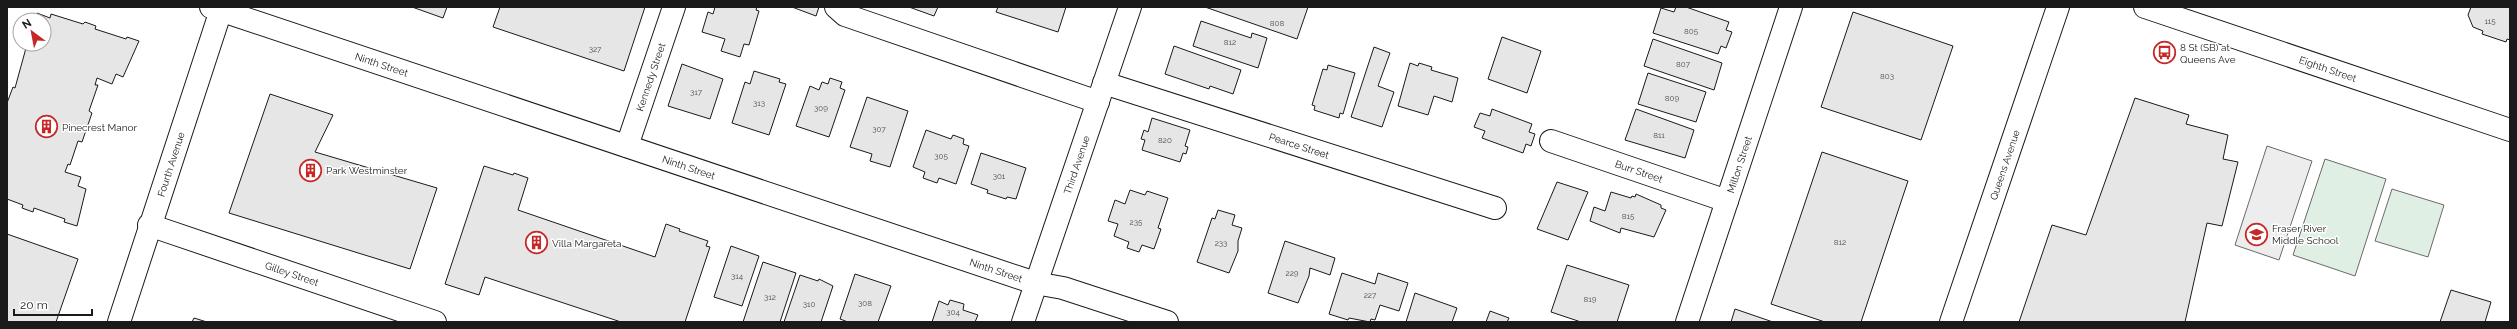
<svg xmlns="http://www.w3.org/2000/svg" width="2517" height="329" viewBox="0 0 2517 329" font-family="Raleway,sans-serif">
	<rect width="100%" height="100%" fill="#fff"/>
	<path fill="#e0efe3" stroke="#6a6a6a" d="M2325,159L2386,179L2355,276L2293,255Z
		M2392,189L2444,205L2428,257L2375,241Z"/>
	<path fill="#ededed" stroke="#6a6a6a" d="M2267,146L2312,161L2279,260L2235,245Z"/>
	<path fill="#e6e6e6" stroke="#1a1a1a" d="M412,7H447L443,18Z
		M500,7H645L624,71L493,27Z
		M715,7H757L756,10L759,11L749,45L744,44L740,57L721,51L725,39L702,32L708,12L713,14Z
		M792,7H819L816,16Z
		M909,7H938L934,16Z
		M998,7H1066L1058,32L996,12Z
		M1205,7H1308L1297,39Z
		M1676,7H1686L1729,22L1726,30L1732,32L1726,48L1721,46L1718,54L1653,33L1661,8L1674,12Z
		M2471,7H2510V40L2507,39L2506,42L2482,34L2483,31L2473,27L2468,15Z
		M1853,12L1953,46L1921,140L1821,107Z
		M37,13L50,18L51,14L83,24L85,22L96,26L95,29L126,39L127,37L139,41L123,77L116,74L112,84L97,78L95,85H98L89,111L92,113L82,142L78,141L70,165L68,164L65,172L81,177L78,186L86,189L77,226L64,222L65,219L34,208L33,212L22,208L23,205L7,199V103L13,87L15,88L26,48L29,44H44V20H34Z
		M1201,21L1251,38L1252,33L1267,38L1258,68L1193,46Z
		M1502,37L1541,51L1527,93L1488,79Z
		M1653,39L1722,63L1714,90L1644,66Z
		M1174,46L1241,70L1233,94L1210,86L1209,89L1165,74Z
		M1374,47L1390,53L1378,86L1394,92L1382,127L1351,117Z
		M1410,63L1418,66L1419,63L1432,67L1431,70L1458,78L1452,102L1434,96L1428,115L1398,106Z
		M682,64L723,79L710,119L668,106Z
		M1328,65L1355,73L1343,114L1340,113L1339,118L1314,110L1315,106L1312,105L1323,69L1327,70Z
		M754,71L780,79L779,82L786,84L769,135L732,123L745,82L750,84Z
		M1648,73L1706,92L1696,122L1638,104Z
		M830,78L842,82L840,88L845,90L829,137L796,126L810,86L819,90L822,82L828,84Z
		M270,94L333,115L315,152L437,188L410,269L229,213Z
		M867,97L908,111L890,167L870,161L872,154L850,147Z
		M2135,98L2189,115L2186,124L2228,135L2223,159L2238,162L2222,226L2207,223L2185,322H2019L2052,225L2086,235Z
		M1492,109L1532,124L1529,132L1535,134L1531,146L1526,144L1523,153L1482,138L1485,131L1474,127L1480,113L1490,116Z
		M1636,109L1694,130L1685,158L1625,140Z
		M1152,118L1190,130L1185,146L1188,147L1186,154L1183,153L1180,162L1142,150L1145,140L1141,139L1144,130L1148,132Z
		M926,130L951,139L953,135L964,139L963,144L969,146L956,184L939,178L937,183L923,178L925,172L913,167Z
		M1822,152L1908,181L1861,322H1825L1771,304Z
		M981,153L1026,168L1016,199L1007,197L1006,199L987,193L988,190L971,184Z
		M484,166L513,175L514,173L528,178L518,210L655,257L666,224L680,229L679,231L708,241L706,246L710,247L685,322H621L485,277L479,295L445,284Z
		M1557,182L1588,192L1568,240L1537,229Z
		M1130,190L1145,195L1147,191L1168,198L1158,228L1161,229L1154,249L1142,245L1139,252L1127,248L1129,242L1114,236L1118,224L1108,221L1115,200L1125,204Z
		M1611,192L1631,198L1632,196L1635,197L1636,194L1661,205V208L1666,210L1654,237L1621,228L1620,233L1590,221L1594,207L1605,211Z
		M1218,210L1235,215L1232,225L1242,228L1238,241V251L1229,273L1197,262L1212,218L1215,219Z
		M7,234L78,259L56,322H7Z
		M1285,241L1335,258L1330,275L1310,268L1309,276L1298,303L1268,293Z
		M731,246L759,256L742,306L714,297Z
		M763,262L796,273L780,322H743Z
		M1567,265L1629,285L1617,322H1581L1551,312Z
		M1342,273L1375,284L1378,273L1408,283L1399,311L1380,305L1375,320L1371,319L1370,322L1349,318L1348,320L1329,314Z
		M855,274L891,286L878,322H848L840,319Z
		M800,275L818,281L819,279L833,286L821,322H784Z
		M2451,290L2491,302L2485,322H2440Z
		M1415,293L1457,308L1452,322H1406Z
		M950,300L964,304L963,310L978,315L975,322H932L939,301L948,305Z
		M1735,309L1773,322H1731Z
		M1490,311L1509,318L1507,322H1486Z
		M194,318L207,322H192Z"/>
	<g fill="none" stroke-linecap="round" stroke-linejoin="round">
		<defs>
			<g id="minor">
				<path id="s1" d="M211,7L1035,283L1063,288L1167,322"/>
				<path d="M836,7L845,15L1098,102"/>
				<path id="s2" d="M2145,7L2510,130"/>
				<path id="s3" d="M1104,83L1495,208"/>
				<path id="s4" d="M1551,141L1727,201"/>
				<path id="s5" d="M627,146L674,7"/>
				<path id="s6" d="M149,225L435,322"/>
				<path id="s7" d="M119,322L222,7"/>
				<path id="s8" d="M1023,322L1130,7"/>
				<path id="s9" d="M1687,322L1791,7"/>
				<path id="s10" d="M1951,322L2058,7"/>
			</g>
		</defs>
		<use href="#minor" stroke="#1a1a1a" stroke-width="24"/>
		<use href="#minor" stroke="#fff" stroke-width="22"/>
	</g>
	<defs>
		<symbol id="bus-ring" viewBox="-11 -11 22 22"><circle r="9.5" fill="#fff" stroke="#c62828" stroke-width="1.5"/><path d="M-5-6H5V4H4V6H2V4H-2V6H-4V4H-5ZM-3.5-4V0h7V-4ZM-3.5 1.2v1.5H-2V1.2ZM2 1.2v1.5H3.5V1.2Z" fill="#c62828"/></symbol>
		<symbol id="building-ring" viewBox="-11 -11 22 22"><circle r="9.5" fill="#fff" stroke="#c62828" stroke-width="1.5"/><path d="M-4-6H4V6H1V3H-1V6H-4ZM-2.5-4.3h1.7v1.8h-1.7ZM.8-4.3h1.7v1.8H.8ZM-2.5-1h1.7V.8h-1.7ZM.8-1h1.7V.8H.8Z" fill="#c62828"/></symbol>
		<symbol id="school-ring" viewBox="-11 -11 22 22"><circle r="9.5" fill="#fff" stroke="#c62828" stroke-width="1.5"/><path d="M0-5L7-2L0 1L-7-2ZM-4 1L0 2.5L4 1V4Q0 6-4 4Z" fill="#c62828"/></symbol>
	</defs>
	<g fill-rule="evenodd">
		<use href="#bus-ring" x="2152" y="40" width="25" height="25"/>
		<use href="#building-ring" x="34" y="114" width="25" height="25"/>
		<use href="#building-ring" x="298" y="158" width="25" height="25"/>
		<use href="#school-ring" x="2244" y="222" width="25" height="25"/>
		<use href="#building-ring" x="524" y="230" width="25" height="25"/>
	</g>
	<g text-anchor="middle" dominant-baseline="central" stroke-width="3" stroke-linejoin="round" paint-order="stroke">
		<g font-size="8" fill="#4d4d4d">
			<text x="2490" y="21">115</text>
			<text x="1277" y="23">808</text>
			<text x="1691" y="31">805</text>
			<text x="1230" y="42">812</text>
			<text x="595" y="49">327</text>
			<text x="1683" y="64">807</text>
			<text x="1887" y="76">803</text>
			<text x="696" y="92">317</text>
			<text x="1672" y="98">809</text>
			<text x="759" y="103">313</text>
			<text x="821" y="108">309</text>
			<text x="879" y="129">307</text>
			<text x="1659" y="135">811</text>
			<text x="1165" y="140">820</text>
			<text x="941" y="156">305</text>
			<text x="999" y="176">301</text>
			<text x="1628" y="216">815</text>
			<text x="1136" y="222">235</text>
			<text x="1840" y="242">812</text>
			<text x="1221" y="243">233</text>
			<text x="1292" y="273">229</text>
			<text x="737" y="276">314</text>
			<text x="1370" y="295">227</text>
			<text x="770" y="297">312</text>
			<text x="1590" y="299">819</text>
			<text x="865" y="303">308</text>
			<text x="809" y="304">310</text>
			<text x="953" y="312">304</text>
		</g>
		<g font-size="10" fill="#1a1a1a" stroke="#fff" text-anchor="start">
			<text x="2180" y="47">8 St (SB) at<tspan x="2180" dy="12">Queens Ave</tspan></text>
			<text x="62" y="127">Pinecrest Manor</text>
			<text x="326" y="170">Park Westminster</text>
			<text x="2272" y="228">Fraser River<tspan x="2272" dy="12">Middle School</tspan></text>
			<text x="552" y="243">Villa Margareta</text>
		</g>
		<g font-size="10" fill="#1a1a1a" stroke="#fff">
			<text stroke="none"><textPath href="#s1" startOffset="180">Ninth Street</textPath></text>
			<text stroke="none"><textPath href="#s2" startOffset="193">Eighth Street</textPath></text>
			<text stroke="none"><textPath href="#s5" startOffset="73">Kennedy Street</textPath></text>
			<text stroke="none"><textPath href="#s3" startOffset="205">Pearce Street</textPath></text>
			<text stroke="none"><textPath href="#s7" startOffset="166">Fourth Avenue</textPath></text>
			<text stroke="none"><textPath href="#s10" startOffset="166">Queens Avenue</textPath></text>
			<text stroke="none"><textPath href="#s8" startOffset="166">Third Avenue</textPath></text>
			<text stroke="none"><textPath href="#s9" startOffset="166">Milton Street</textPath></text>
			<text stroke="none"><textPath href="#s1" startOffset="504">Ninth Street</textPath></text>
			<text stroke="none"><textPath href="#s4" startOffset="93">Burr Street</textPath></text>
			<text stroke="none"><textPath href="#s1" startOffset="828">Ninth Street</textPath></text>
			<text stroke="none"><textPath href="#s6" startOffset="151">Gilley Street</textPath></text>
		</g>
	</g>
	<rect width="2517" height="329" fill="none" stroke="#1a1a1a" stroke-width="16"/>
	<g transform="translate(32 32) rotate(328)"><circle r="19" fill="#ffffff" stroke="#a3a3a3"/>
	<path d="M0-3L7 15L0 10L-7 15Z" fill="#c62828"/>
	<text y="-6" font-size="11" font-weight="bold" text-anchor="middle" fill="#1a1a1a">N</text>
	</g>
	<path d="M14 309v6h78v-6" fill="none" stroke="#1a1a1a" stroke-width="2"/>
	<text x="20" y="309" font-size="12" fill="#1a1a1a" stroke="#ffffff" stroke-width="3" paint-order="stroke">20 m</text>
</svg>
